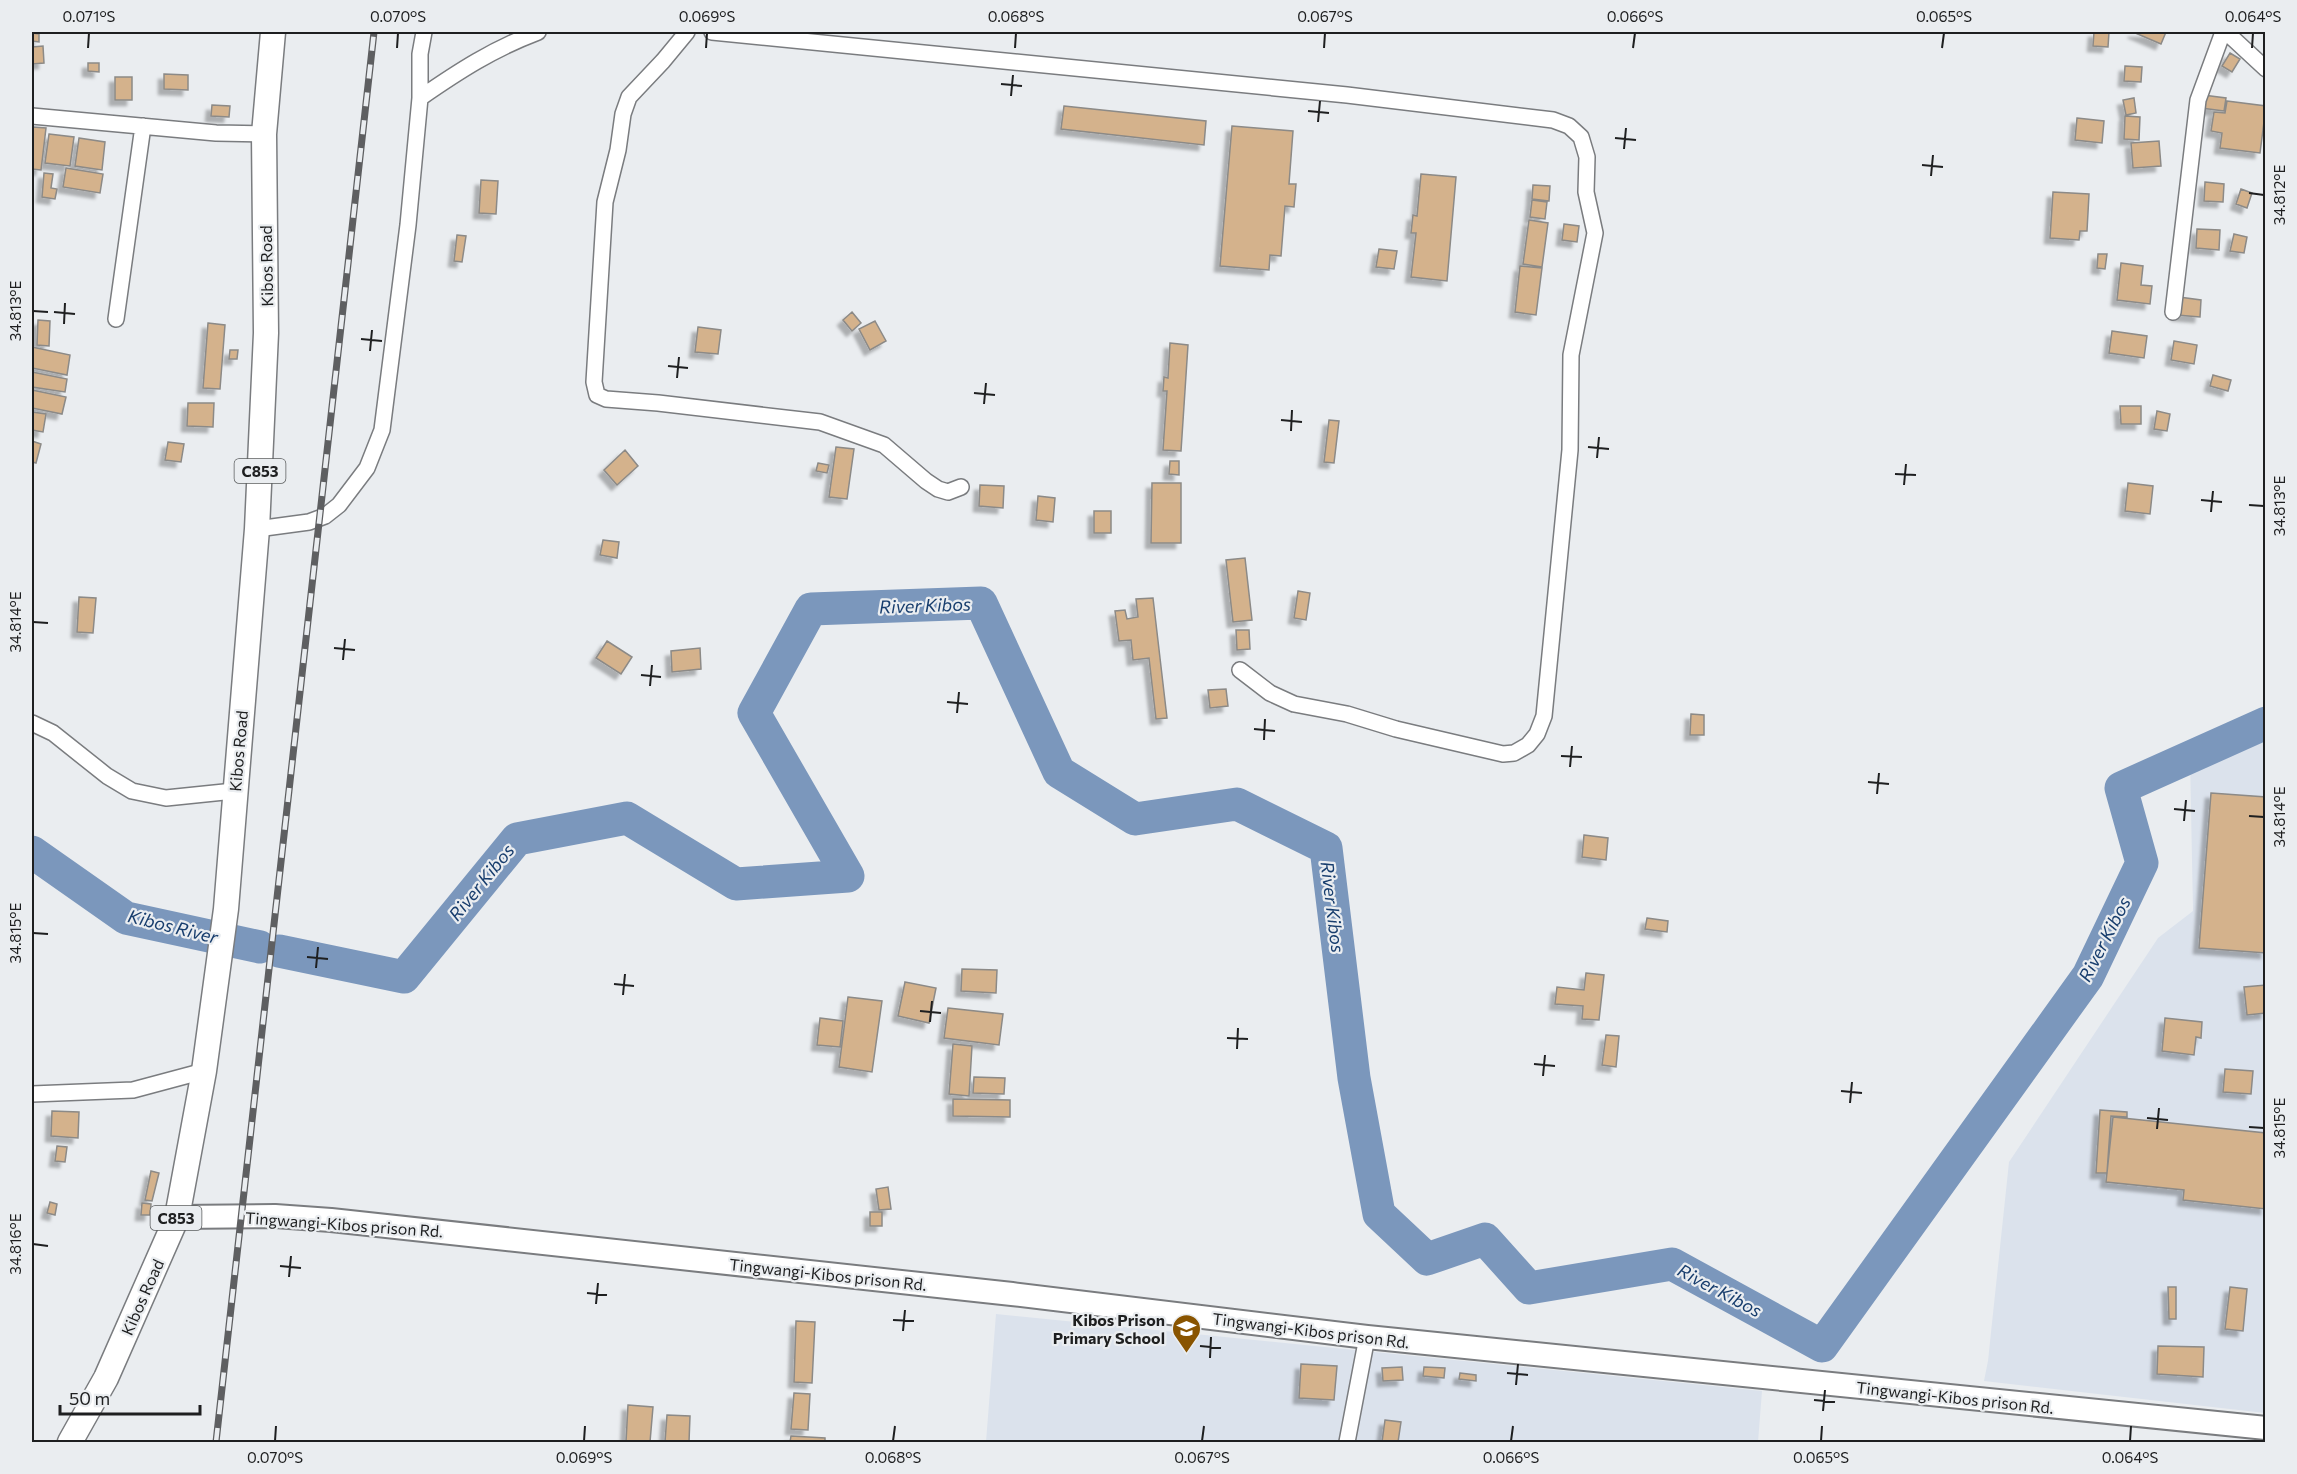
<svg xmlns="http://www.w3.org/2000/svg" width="2297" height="1474" viewBox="0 0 2297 1474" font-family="Commissioner,sans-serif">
	<defs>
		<filter id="shadow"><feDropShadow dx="-5.5" dy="5.5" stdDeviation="1.5" flood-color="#0004"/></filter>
	</defs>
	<rect width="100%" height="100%" fill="#eaedf0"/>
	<path fill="#dbe2ec" d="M2265,742V1413L1984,1381L1988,1361L2009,1162L2158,938L2193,911L2190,757Z
		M996,1314L1762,1391L1758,1442H986Z"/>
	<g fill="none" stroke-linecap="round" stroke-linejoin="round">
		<path stroke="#7b97bc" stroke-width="33" d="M32,852L126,918L260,947
			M279,951L404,977L517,839L627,818L736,884L848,876L754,713L811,609L981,603L1059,772L1135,819L1237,804L1326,848L1354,1078L1379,1214L1427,1259L1485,1239L1529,1288L1672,1264L1822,1346L2088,976L2142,863L2121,788L2266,723"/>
	</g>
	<path fill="#d4b28c" stroke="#8c8a87" stroke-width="1.5" filter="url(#shadow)" d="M2094,32H2109L2108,47L2093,46Z
		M2133,32H2166L2161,44Z
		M32,33L39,34V42L32,41Z
		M43,46L44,63L32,64V47Z
		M2230,53L2240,59L2232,72L2222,66Z
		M88,63H99V72L88,71Z
		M2125,66L2142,67L2141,82L2124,81Z
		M164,74L188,75V90L164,89Z
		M115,77H132V100H115Z
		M2203,95L2226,98L2224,111L2201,108Z
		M2134,98L2136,113L2126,115L2123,100Z
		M2227,101L2266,106L2260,153L2220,148L2222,133L2211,131L2214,112L2225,113Z
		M212,105L230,106L229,117L211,116Z
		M1064,106L1206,121L1204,145L1061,129Z
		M2125,116L2140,117L2139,140L2124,139Z
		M2077,118L2104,121L2102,143L2075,140Z
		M1232,126L1293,131L1289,184H1296L1294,207L1285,206L1281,256L1270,255L1269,270L1220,266Z
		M33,127L46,128L41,170L32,169Z
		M49,134L74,137L70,166L45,163Z
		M79,138L105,142L102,170L75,166Z
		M2159,141L2161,166L2133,168L2131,143Z
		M66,168L103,174L100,193L63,187Z
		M44,173L53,174L51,188L57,189L55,199L42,197Z
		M1421,174L1456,177L1447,281L1411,277L1416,233H1411L1413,215L1417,216Z
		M481,180L498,181L496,214L479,213Z
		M2205,182L2224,184L2223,202L2204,201Z
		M1533,185L1550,186L1549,201L1532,199Z
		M2241,189L2252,193L2247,208L2236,204Z
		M2053,192L2089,194L2087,231H2080L2079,240L2050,238Z
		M1532,200L1547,202L1545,219L1530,217Z
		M1529,220L1548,223L1542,267L1523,264Z
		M1564,224L1579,226L1577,242L1562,240Z
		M2197,229L2220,230L2219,250L2196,248Z
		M2234,234L2247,237L2244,253L2230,251Z
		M457,235L466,236L462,262L454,261Z
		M1379,249L1397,251L1394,269L1376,267Z
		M2098,254H2107L2105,269L2097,268Z
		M2121,263L2143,266L2141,285L2152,286L2150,304L2117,300Z
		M1520,266L1542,268L1536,315L1515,312Z
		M2179,297L2201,300L2200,317L2177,315Z
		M852,312L861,323L852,331L843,320Z
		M38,320L50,321L49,346L37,345Z
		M875,321L886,341L870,350L859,329Z
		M208,323L225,325L220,389L203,388Z
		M698,327L721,330L718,354L695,352Z
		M2112,331L2147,336L2144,358L2109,353Z
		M2174,341L2197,345L2194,364L2171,360Z
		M1170,343L1188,345L1181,451L1163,450L1167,391H1163L1164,377L1168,378Z
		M32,347L70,355L67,375L32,368Z
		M230,350H238L237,359H229Z
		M32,372L67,379L65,392L32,387Z
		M2213,375L2231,380L2228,391L2210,386Z
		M32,390L66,397L62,414L32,408Z
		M188,403H214L213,427L187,426Z
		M2120,406H2141V424H2121Z
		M2157,411L2170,414L2167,431L2154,429Z
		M32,412L46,414L43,432L32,430Z
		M1329,420L1339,421L1334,463L1324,462Z
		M32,441L41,444L36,463L32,462Z
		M168,442L184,444L181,462L165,460Z
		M836,447L854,449L847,499L829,497Z
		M625,450L638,466L617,485L604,470Z
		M1170,461H1179V475L1169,474Z
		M818,463L829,465L827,473L816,471Z
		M1152,483H1181V543H1151Z
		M2128,483L2153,486L2150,514L2125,511Z
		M980,485L1004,486L1003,508L979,506Z
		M1038,496L1055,498L1053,522L1036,520Z
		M1094,511H1111V533H1094Z
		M603,540L619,542L617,558L600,555Z
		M1245,558L1252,620L1233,622L1226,560Z
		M1298,591L1310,593L1306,620L1294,618Z
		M79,597L96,598L93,633L77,632Z
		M1153,598L1167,718L1156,719L1149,658L1133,660L1131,640L1119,641L1115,611L1125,610L1127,619L1138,617L1136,599Z
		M1236,630H1249L1250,649L1237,650Z
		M607,641L632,657L621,674L596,658Z
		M700,648L701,669L672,672L671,651Z
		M1226,689L1228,706L1210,708L1208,690Z
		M1691,714L1704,715V735H1690Z
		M2211,793L2266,797V953L2199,948Z
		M1584,835L1608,838L1606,860L1582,857Z
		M1647,918L1668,921L1667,932L1645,929Z
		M962,969L997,970L996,993L961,991Z
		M1586,973L1604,975L1599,1020L1582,1019L1583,1006L1555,1004L1557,987L1584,990Z
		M905,982L936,988L929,1023L898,1016Z
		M2266,985V1013L2247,1015L2244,987Z
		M848,997L882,1001L872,1072L839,1067Z
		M948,1008L1003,1014L999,1045L944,1038Z
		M820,1018L843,1021L840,1047L817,1045Z
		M2165,1018L2202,1022L2201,1038L2196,1037L2194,1055L2162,1051Z
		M1606,1035L1619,1036L1616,1067L1602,1065Z
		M953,1044L972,1046L969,1096L949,1094Z
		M2225,1069L2253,1071L2251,1094L2223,1092Z
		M974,1077L1005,1078L1004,1094L973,1093Z
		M953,1099L1010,1100V1117L953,1116Z
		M2100,1110L2127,1112V1117L2111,1116L2107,1173H2096Z
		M52,1111L79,1112L78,1138L51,1136Z
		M2113,1117L2266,1133V1209L2183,1200L2184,1190L2106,1182Z
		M57,1146L67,1147L65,1162L55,1161Z
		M151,1171L159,1173L152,1201L145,1200Z
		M888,1187L891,1209L879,1210L876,1189Z
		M50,1202L57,1204L55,1215L47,1213Z
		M142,1203L151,1204L150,1215H141Z
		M870,1212H882V1226H870Z
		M2168,1287H2176V1319H2169Z
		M2230,1287L2247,1289L2243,1331L2225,1329Z
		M796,1321L815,1322L812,1383L794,1382Z
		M2158,1346L2204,1347L2203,1377L2157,1374Z
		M1301,1364L1337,1366L1334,1400L1299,1398Z
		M1402,1367L1403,1380L1383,1381L1382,1368Z
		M1424,1367L1445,1368L1444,1378L1423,1376Z
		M1460,1373L1476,1375V1381L1459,1379Z
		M794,1393L810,1394L808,1430L791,1429Z
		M628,1405L653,1407L650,1442H626Z
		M667,1415L690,1416L689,1442H665Z
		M1385,1420L1401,1422L1398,1442H1382Z
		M791,1436L825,1438V1442H790Z"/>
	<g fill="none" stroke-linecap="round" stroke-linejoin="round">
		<defs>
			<path id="street" d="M687,32L663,61L629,97L623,114L618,150L605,202L594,382L597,395L606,399L658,403L820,422L884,445L926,481L938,489L948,492L961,487
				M712,32L1347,95L1553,120L1569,126L1581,137L1587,157L1586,192L1595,233L1571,355L1570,450L1544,716L1537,734L1528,745L1514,753L1503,754L1396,729L1347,714L1294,704L1270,693L1240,670
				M2226,32L2266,69
				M420,98C459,71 493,49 538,32
				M32,116L216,133L264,134
				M2173,312L2198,100L2223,32
				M116,319L143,126
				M257,529L309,522L325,516L339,505L367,468L382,430L408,225L420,98V54L424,32
				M32,723L53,733L107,776L132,791L166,798L234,791
				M32,1094L133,1090L204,1071
				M1347,1442L1367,1337"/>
			<path id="secondary" d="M177,1217L275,1216L331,1220L1012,1294L1367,1337L2266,1428"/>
			<path id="primary" d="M70,1442L106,1378L177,1217L204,1071L226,909L257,529L266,333L264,134L273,32"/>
		</defs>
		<use href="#street" stroke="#7a7c7f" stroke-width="18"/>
		<use href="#secondary" stroke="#7a7c7f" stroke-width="26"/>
		<use href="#primary" stroke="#7a7c7f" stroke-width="27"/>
		<use href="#street" stroke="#fff" stroke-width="15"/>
		<use href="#secondary" stroke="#fff" stroke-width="22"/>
		<use href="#primary" stroke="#fff" stroke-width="24"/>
		<defs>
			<path id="rail" d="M216,1442L374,32"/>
		</defs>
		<use href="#rail" stroke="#5e5f61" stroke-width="7"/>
		<use href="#rail" stroke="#eaedf0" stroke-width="4.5" stroke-dasharray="14" stroke-linecap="butt"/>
	</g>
	<path fill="none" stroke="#1e1f20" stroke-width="2" d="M88,48L89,33M397,48L398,33M706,48L707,33M1015,48L1016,33M1324,48L1325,33M1633,48L1635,33M1942,48L1944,33M2252,48L2253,33M1001,84L1022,86M1011,96L1013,75M1308,111L1329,113M1318,122L1320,101M1615,138L1636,140M1624,149L1626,128M1922,165L1943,167M1931,176L1933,155M2249,193L2264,195M33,311L48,312M54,312L75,314M64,324L65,303M361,339L382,341M370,351L372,330M668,366L688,368M677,378L679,357M974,393L995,395M984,404L986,383M1281,420L1302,422M1291,431L1292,410M1588,447L1609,449M1597,458L1599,437M1895,474L1916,475M1904,485L1906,464M2201,500L2222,502M2249,505L2264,506M2211,512L2213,491M33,622L48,623M334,648L355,650M343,660L345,639M641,675L661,677M650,686L652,665M947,702L968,704M957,713L959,692M1254,729L1275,731M1264,740L1265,719M1561,756L1582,757M1570,767L1572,746M1868,782L1889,784M1877,794L1879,773M2174,809L2195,811M2249,816L2264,817M2184,821L2186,800M33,933L48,934M307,957L328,959M316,968L318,947M614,984L634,986M623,995L625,974M920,1011L941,1013M930,1022L932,1001M1227,1038L1248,1039M1237,1049L1238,1028M1534,1064L1555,1066M1543,1076L1545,1055M1841,1091L1862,1093M1850,1103L1852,1082M2147,1118L2168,1120M2249,1127L2264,1128M2157,1129L2159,1108M33,1244L48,1246M280,1266L301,1268M289,1277L291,1256M587,1293L607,1295M596,1304L598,1283M893,1320L914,1321M903,1331L905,1310M1200,1346L1221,1348M1210,1358L1211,1337M1507,1373L1528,1375M1516,1385L1518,1364M1814,1400L1835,1402M1823,1411L1825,1390M275,1441L276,1426M584,1441L585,1426M893,1441L895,1426M1202,1441L1204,1426M1511,1441L1513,1426M1821,1441L1822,1426M2130,1441L2131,1426"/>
	<defs>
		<symbol id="school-pin" viewBox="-11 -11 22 30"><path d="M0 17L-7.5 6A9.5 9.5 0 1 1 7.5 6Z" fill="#895400" stroke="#eaedf0"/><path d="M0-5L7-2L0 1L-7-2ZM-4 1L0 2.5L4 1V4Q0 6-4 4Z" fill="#fff"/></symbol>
	</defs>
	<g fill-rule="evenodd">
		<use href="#school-pin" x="1170" y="1312" width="33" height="45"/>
	</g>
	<g text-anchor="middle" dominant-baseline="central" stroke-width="4.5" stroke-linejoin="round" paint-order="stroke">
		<g fill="#eaedf0" stroke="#5b5d5e" stroke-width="1.5">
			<rect x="234.5" y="459" width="51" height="24" rx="4.5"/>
			<rect x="150.5" y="1206" width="51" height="24" rx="4.5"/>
		</g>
		<g font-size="15" font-weight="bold" fill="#1e1f20">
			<text x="260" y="471">C853</text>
			<text x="176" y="1218">C853</text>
		</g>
		<g font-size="16" fill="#1e1f20" stroke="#eaedf0">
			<text transform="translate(266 266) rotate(-91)">Kibos Road</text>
			<text transform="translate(238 751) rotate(-85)">Kibos Road</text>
			<text transform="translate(344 1224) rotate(4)">Tingwangi-Kibos prison Rd.</text>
			<text transform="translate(828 1274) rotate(6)">Tingwangi-Kibos prison Rd.</text>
			<text transform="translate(142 1297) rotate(-66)">Kibos Road</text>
			<text transform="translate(1311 1330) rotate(7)">Tingwangi-Kibos prison Rd.</text>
			<text transform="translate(1955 1397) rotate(6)">Tingwangi-Kibos prison Rd.</text>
		</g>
		<g font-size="16" font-weight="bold" fill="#1e1f20" stroke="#eaedf0" text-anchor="end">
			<text x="1165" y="1319">Kibos Prison<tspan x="1165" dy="18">Primary School</tspan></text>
		</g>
		<g font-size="18" font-style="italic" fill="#173d6d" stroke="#eaedf0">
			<text transform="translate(925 605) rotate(-2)">River Kibos</text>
			<text transform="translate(481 882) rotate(-51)">River Kibos</text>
			<text transform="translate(1333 907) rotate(83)">River Kibos</text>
			<text transform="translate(173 926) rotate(14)">Kibos River</text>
			<text transform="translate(2104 939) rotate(-63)">River Kibos</text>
			<text transform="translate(1720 1290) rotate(28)">River Kibos</text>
		</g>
	</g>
	<rect width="2297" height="1474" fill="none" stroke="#eaedf0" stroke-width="66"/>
	<path d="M60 1405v9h140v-9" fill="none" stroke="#1e1f20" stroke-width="3"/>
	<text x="69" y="1405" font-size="18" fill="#1e1f20" stroke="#eaedf0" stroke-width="4.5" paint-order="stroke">50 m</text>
	<rect x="33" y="33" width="2231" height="1408" fill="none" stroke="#1e1f20" stroke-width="2"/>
	<g font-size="15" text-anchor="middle" fill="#1e1f20">
		<text x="89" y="22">0.071°S</text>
		<text x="398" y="22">0.070°S</text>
		<text x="707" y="22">0.069°S</text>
		<text x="1016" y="22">0.068°S</text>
		<text x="1325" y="22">0.067°S</text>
		<text x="1635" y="22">0.066°S</text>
		<text x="1944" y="22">0.065°S</text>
		<text x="2253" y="22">0.064°S</text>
		<text transform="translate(2280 195) rotate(-90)" y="5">34.812°E</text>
		<text transform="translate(16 311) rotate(-90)" y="5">34.813°E</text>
		<text transform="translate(2280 506) rotate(-90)" y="5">34.813°E</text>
		<text transform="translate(16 622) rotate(-90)" y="5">34.814°E</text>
		<text transform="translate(2280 817) rotate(-90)" y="5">34.814°E</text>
		<text transform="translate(16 933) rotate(-90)" y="5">34.815°E</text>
		<text transform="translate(2280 1128) rotate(-90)" y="5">34.815°E</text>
		<text transform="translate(16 1244) rotate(-90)" y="5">34.816°E</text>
		<text x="275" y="1463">0.070°S</text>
		<text x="584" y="1463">0.069°S</text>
		<text x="893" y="1463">0.068°S</text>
		<text x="1202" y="1463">0.067°S</text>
		<text x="1511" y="1463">0.066°S</text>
		<text x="1821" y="1463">0.065°S</text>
		<text x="2130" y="1463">0.064°S</text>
	</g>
</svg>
